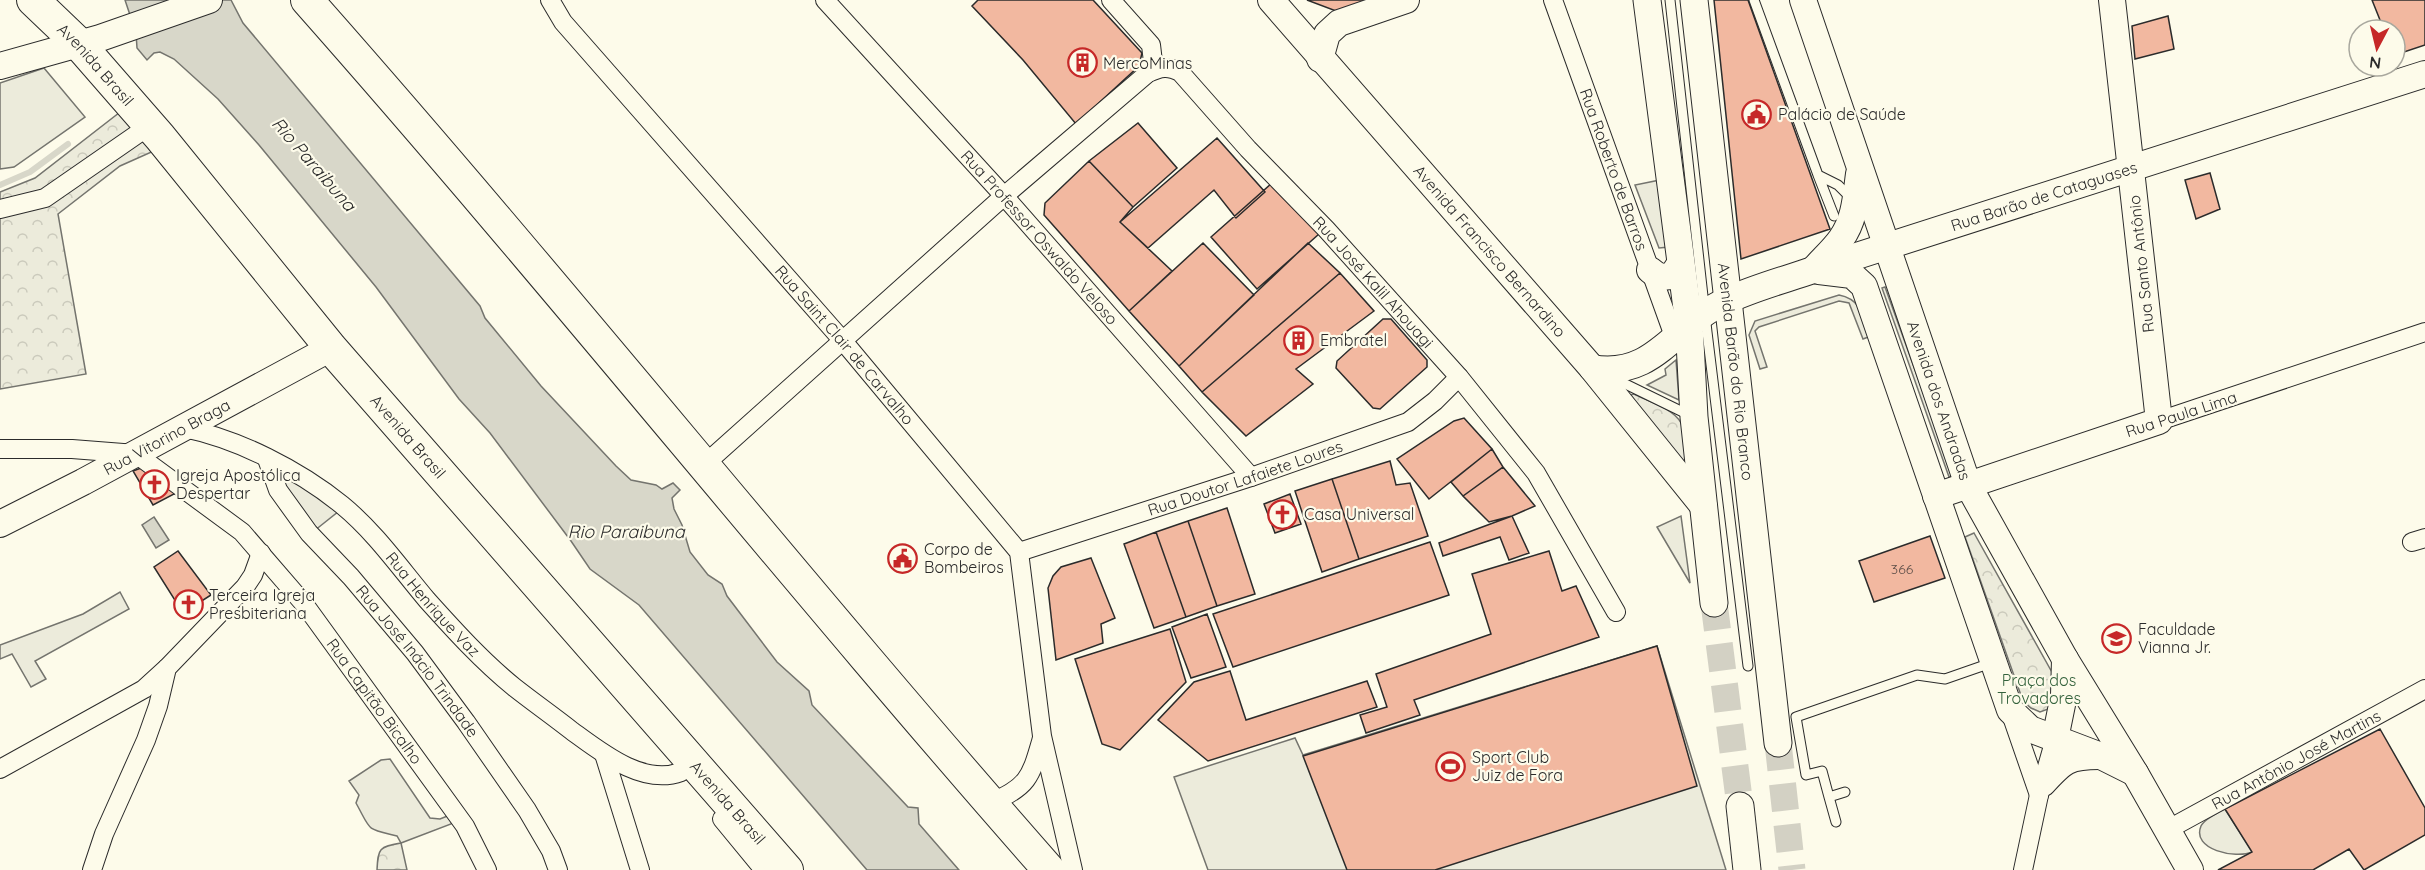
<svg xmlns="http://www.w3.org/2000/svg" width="2425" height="870" viewBox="0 0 2425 870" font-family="Quicksand,sans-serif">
	<defs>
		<pattern id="forest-crowns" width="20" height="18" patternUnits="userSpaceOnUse" patternTransform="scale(1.5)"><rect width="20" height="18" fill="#ecebdb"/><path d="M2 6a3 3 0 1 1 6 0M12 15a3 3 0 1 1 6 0" fill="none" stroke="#cbcabc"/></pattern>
	</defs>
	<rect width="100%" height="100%" fill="#fdfbea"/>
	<path fill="#ecebdb" stroke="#74746e" stroke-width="1.5" d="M44,68L85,117L14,167L0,169V83Z
		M1660,180L1669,247L1659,248L1635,185Z
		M1885,287L1953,475L1949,477L1882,288Z
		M1839,295C1861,299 1864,317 1871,336L1863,339L1849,303L1839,301L1759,327L1755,331L1767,367L1760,369L1749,335L1755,321Z
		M1676,360L1679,400L1647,385L1666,375L1665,369Z
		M272,464L339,511L314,531Z
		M1681,516L1690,583L1657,527Z
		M120,592L129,609L35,661L46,679L31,687L12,654L0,659V645L83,614Z
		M1657,646L1726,870H1208L1174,777L1295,738L1303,755Z
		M390,759L430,818L440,819L450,815L453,820L451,824L401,843L397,836C365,828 372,832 356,803L359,795L349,781L381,760Z
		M2225,809L2252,851V852C2236,859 2191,850 2201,826C2204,819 2218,813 2225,809Z"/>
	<path fill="url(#forest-crowns)" stroke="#74746e" stroke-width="1.5" d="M124,109L156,150L120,166L58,214L86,374L0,389V192L35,178Z
		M1634,394C1648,401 1674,409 1681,423C1687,435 1686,453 1688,466L1626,396Z
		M1974,533L2058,683L2051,708L2040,712L2031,708L2023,701L1965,537Z
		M401,843L407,870H377C378,848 379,847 401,843Z"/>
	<path fill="#d8d7c9" stroke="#74746e" stroke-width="1.5" d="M125,0H231L243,23L480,306L485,318L541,386L616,466L631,480L656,485L662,489L673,483L680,490L672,498L674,509L682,525L690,552L708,575L722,584L727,596L777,662L809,691L812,705L908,807L918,808L919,824L959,870H867L639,605L590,569L571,541L490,433L459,399L376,287L259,145L218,99L174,59L160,52L154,53L147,60L137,48L136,33Z
		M154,517L169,540L156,548L142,525Z"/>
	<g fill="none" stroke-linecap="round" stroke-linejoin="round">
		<path stroke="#d8d7c9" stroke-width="6" d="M0,185L30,172L68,144"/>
	</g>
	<path fill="#f2b8a0" stroke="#2b2b2b" stroke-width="1.5" d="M978,0H1093L1142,53L1139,66L1076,124L1023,60L972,6Z
		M1307,0H1368L1336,11Z
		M1714,0H1748L1830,229L1741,259Z
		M2372,0H2425V45L2395,55V30H2384Z
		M2168,16L2174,49L2135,59L2132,26Z
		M1138,123L1177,168L1133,207L1089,161Z
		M1217,138L1265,192L1236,218L1214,190L1148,248L1120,222Z
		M1089,161L1133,207L1120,222L1172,271L1129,311L1044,215L1045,203Z
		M2210,173L2220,209L2196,219L2185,180Z
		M1272,183L1319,234L1257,289L1211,237Z
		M1203,243L1254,295L1179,366L1129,311Z
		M1308,243L1340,273L1202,392L1179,366Z
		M1340,273L1374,311L1296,369L1313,384L1246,436L1202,392Z
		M1383,319H1391L1427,360V367L1380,409L1373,408L1336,368L1337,361Z
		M1464,418L1492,449L1429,499L1397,459L1454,421Z
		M1492,449L1503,467L1463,496L1451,482Z
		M1390,461L1396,485L1410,483L1428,536L1359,559L1332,479Z
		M1503,467L1535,506L1512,516L1489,522L1463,496Z
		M141,468L176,493L153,505L133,471Z
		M1332,479L1359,559L1322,572L1295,491Z
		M1290,494L1301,524L1275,533L1264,504Z
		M1227,508L1255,594L1217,606L1188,521Z
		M1512,516L1529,553L1509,560L1500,537L1443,556L1439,543Z
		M1188,521L1217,606L1186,617L1156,532Z
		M1156,532L1186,617L1154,628L1124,544Z
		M1930,536L1945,578L1874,602L1859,561Z
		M1430,542L1449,595L1233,667L1213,614Z
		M178,551L211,595L183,613L154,567Z
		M1549,551L1562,591L1576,586L1599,637L1414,700L1420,715L1366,733L1360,715L1387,707L1376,674L1491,634L1472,574Z
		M1091,558L1115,618L1101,624L1103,643L1056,660L1048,588L1053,576L1061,567Z
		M1207,614L1226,667L1191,678L1172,627Z
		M1170,629L1186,682L1120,750L1102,744L1075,659Z
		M1657,646L1697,786L1435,870H1347L1303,756Z
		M1230,671L1246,720L1367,681L1377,707L1208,761L1158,720L1194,682Z
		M2380,729L2425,808V835L2364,870L2349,849L2313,870H2218L2252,852L2225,809Z"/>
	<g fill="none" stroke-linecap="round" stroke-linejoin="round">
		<path stroke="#d3d1c4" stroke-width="27" stroke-dasharray="27 14" stroke-linecap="butt" d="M1714,603L1740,806
			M1778,743L1792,870"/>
		<defs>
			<path id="lane" d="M1670,0L1707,332L1748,666
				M1754,0L1818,175L1838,185L1851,198
				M1818,175L1834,216
				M1609,376L1689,415
				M1845,792L1829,797L1822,771L1806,775L1796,717L1917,675L1945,679L1991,663
				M1829,797L1836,822"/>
			<g id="street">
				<path id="s1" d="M550,0L563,22L843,341L1019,552L1042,736L1073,870"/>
				<path id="s2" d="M825,0L1004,196L1251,477"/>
				<path d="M1111,0L1151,45L1153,62L1148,73"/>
				<path id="s3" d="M1553,0L1675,339"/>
				<path d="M0,209L45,198L149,126"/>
				<path d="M2159,421L2425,332"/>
				<path id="s4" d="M184,428C238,439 299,470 342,505C375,532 400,568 427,600C454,630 482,661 514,687C533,702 553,716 572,731C602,753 643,786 681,772L686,763L684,750"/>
				<path id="s5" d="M0,449H72L136,454L242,532L305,605L465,826L487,870"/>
				<path id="s6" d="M267,459L278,490L309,533L351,577L415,653L466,722L527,810L551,851L558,870"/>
				<path id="s7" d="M705,464L1004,196L1148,73C1161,67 1168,66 1180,72L1248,149L1326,229L1459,377L1536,473L1616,612"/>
				<path d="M2412,542L2425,538"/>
				<path id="s8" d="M1019,552L1251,477L1408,422L1435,401L1459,377"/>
				<path d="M2011,714L2039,795"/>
				<path d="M604,754L640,870"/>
				<path d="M0,769L144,689L167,668"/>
				<path d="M990,803C1029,787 1031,776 1042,738"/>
				<path d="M722,819L764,870"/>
				<path id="s9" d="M2167,830L2425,689"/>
				<path d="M92,870L104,834L146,740L158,706L167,668L245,587L253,575L261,553"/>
				<path d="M2023,870L2039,795L2055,739"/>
			</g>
			<g id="secondary">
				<path id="s10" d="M1271,0L1592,368L1704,507"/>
				<path id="s11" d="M1803,0L1968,485L2065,659L2135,773L2190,870"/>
				<path d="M1320,59L1327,34L1339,23L1406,0"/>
				<path d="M0,66L100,38L209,0"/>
				<path d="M1815,268C1823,259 1834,249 1841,239C1855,220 1856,196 1859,174"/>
				<path d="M1650,270L1659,277L1672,276L1681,262"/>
				<path d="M1819,271L1852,275L1864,286L2010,710L2030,729L2101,756L2135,773"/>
				<path id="s12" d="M1592,368C1656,379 1674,324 1726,301C1753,288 1784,280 1813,270L2425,74"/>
				<path d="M1936,496L2159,421L2112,0"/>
				<path id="s13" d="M0,524L83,482L331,348"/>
				<path d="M2055,739L2064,695L2065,659"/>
				<path d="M2043,783C2063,761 2068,756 2099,756"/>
			</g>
			<g id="primary">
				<path d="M1647,0L1689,324L1694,417L1714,603"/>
				<path id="s14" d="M1694,0L1778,743"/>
				<path d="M1740,806L1747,870"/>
			</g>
			<g id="highway">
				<path id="s15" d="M33,0L78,43L160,137L331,348L787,870"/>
				<path d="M307,0C560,286 797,584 1049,870"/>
			</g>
		</defs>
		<use href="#lane" stroke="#2b2b2b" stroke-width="11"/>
		<use href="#street" stroke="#2b2b2b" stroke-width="20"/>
		<use href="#secondary" stroke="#2b2b2b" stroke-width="28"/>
		<use href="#primary" stroke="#2b2b2b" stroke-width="29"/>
		<use href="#highway" stroke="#2b2b2b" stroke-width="34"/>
		<use href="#lane" stroke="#fdfbea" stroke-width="9"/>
		<use href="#street" stroke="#fdfbea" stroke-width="18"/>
		<use href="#secondary" stroke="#fdfbea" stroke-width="26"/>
		<use href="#primary" stroke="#fdfbea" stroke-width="27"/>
		<use href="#highway" stroke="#fdfbea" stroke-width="32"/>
	</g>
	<defs>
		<symbol id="building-ring" viewBox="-11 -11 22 22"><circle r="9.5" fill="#fdfbea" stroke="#c62828" stroke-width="1.5"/><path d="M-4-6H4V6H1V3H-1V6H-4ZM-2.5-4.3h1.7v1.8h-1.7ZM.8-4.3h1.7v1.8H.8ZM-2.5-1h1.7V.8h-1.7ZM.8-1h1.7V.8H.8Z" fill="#c62828"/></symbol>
		<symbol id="civic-ring" viewBox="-11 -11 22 22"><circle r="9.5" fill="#fdfbea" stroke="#c62828" stroke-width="1.5"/><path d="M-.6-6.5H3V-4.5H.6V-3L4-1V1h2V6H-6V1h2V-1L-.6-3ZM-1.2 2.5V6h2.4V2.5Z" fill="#c62828"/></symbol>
		<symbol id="church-ring" viewBox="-11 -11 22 22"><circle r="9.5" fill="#fdfbea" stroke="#c62828" stroke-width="1.5"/><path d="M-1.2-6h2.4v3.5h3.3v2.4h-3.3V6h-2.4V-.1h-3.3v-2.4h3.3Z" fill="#c62828"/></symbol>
		<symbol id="school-ring" viewBox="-11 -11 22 22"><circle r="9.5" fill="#fdfbea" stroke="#c62828" stroke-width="1.5"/><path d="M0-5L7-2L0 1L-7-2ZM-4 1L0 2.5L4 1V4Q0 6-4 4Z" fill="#c62828"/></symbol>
		<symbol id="stadium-ring" viewBox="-11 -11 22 22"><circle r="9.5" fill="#fdfbea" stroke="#c62828" stroke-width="1.5"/><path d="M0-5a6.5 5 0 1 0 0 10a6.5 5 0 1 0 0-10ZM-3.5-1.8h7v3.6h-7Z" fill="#c62828"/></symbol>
	</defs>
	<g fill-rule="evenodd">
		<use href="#building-ring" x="1066" y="46" width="33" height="33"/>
		<use href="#civic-ring" x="1740" y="98" width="33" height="33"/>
		<use href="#building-ring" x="1282" y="324" width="33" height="33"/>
		<use href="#church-ring" x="138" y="468" width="33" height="33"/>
		<use href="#church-ring" x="1266" y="498" width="33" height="33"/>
		<use href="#civic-ring" x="886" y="542" width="33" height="33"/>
		<use href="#church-ring" x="172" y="588" width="33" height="33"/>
		<use href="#school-ring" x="2100" y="622" width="33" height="33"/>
		<use href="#stadium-ring" x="1434" y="750" width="33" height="33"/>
	</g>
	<g text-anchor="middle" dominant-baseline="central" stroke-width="4.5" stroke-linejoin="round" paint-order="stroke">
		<g font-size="14" fill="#5d4e48">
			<text x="1902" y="569">366</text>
		</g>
		<g font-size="16" fill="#2b2b2b" stroke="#fdfbea" text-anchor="start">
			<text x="1103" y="63">MercoMinas</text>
			<text x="1778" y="114">Palácio de Saúde</text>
			<text x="1320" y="340">Embratel</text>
			<text x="176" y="475">Igreja Apostólica<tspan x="176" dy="18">Despertar</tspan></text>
			<text x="1304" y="514">Casa Universal</text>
			<text x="924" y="549">Corpo de<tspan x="924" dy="18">Bombeiros</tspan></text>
			<text x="209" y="595">Terceira Igreja<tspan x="209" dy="18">Presbiteriana</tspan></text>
			<text x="2138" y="629">Faculdade<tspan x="2138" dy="18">Vianna Jr.</tspan></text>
			<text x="1472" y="757">Sport Club<tspan x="1472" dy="18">Juiz de Fora</tspan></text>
		</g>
		<g font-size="16" fill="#2b2b2b" stroke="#fdfbea">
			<text stroke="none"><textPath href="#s15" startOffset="90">Avenida Brasil</textPath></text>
			<text stroke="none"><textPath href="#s3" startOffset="180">Rua Roberto de Barros</textPath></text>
			<text stroke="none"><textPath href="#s12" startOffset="490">Rua Barão de Cataguases</textPath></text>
			<text stroke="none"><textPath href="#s2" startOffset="320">Rua Professor Oswaldo Veloso</textPath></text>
			<text stroke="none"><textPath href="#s10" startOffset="333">Avenida Francisco Bernardino</textPath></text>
			<text transform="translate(2141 264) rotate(-96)">Rua Santo Antônio</text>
			<text stroke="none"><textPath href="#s7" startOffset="910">Rua José Kalil Ahouagi</textPath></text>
			<text stroke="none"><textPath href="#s1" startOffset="454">Rua Saint Clair de Carvalho</textPath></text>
			<text stroke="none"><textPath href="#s14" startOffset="374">Avenida Barão do Rio Branco</textPath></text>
			<text stroke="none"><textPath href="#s11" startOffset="423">Avenida dos Andradas</textPath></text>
			<text transform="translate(2181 414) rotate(-18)">Rua Paula Lima</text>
			<text stroke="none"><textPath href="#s13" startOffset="188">Rua Vitorino Braga</textPath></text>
			<text stroke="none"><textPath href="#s15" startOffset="576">Avenida Brasil</textPath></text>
			<text stroke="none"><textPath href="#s8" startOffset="238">Rua Doutor Lafaiete Loures</textPath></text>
			<text stroke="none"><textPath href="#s4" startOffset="312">Rua Henrique Vaz</textPath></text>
			<text stroke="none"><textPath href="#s6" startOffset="254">Rua José Inácio Trindade</textPath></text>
			<text stroke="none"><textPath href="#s5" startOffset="483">Rua Capitão Bicalho</textPath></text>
			<text stroke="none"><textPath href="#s9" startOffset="147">Rua Antônio José Martins</textPath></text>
			<text stroke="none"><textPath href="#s15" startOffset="1062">Avenida Brasil</textPath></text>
		</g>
		<g font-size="16" fill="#34623c" stroke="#fdfbea">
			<text x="2039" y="680">Praça dos<tspan x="2039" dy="18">Trovadores</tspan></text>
		</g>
		<g font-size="18" font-style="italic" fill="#2b2b2b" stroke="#fdfbea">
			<text transform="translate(314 164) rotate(49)">Rio Paraibuna</text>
			<text x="626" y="531">Rio Paraibuna</text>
		</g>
	</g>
	<g transform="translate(2377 48) rotate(187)"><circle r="28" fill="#fdfbea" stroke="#a9a89e" stroke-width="1.5"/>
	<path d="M0-4.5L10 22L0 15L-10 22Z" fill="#c62828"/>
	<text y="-9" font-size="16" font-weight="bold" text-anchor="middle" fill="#2b2b2b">N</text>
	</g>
</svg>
